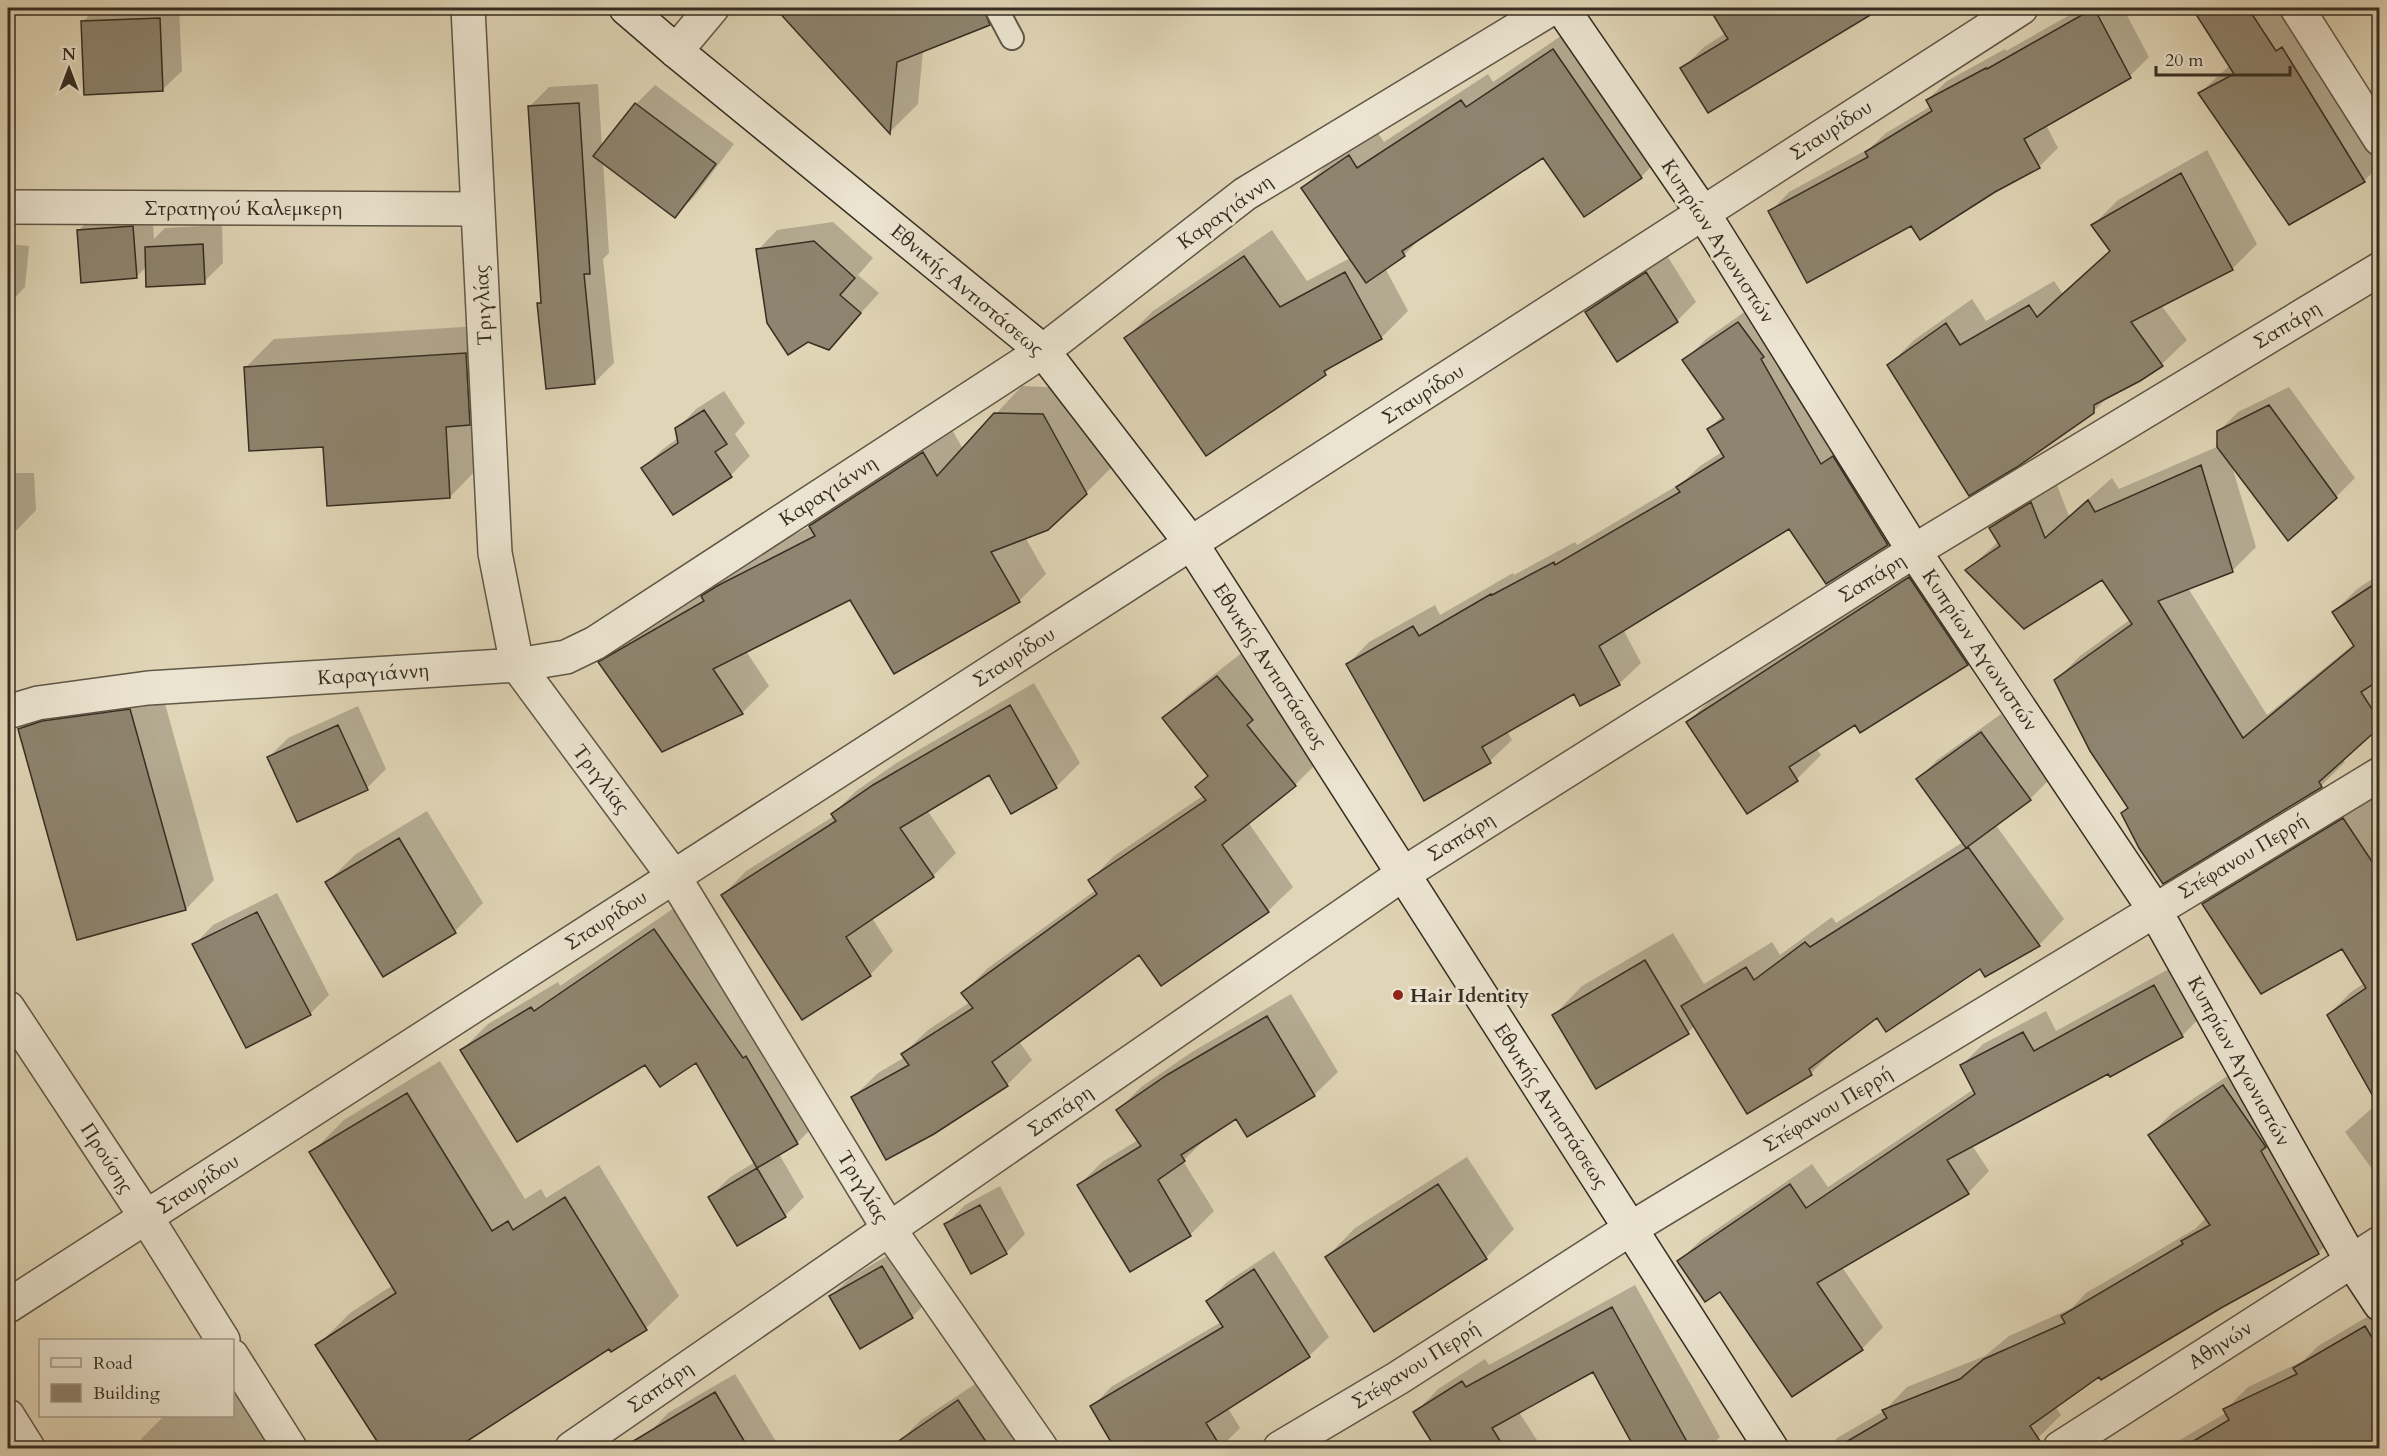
<svg xmlns="http://www.w3.org/2000/svg" width="2387" height="1456" viewBox="0 0 2387 1456" font-family="Cardo,serif">
	<rect width="100%" height="100%" fill="#e0d5b6"/>
	<filter id="stains"><feTurbulence type="fractalNoise" baseFrequency=".00333" numOctaves="4"/><feColorMatrix values="0 0 0 0 .2 0 0 0 0 .09 0 0 0 0 .02 0 0 0 .5 -.17"/></filter>
	<radialGradient id="worn" r=".72"><stop offset=".6" stop-color="#630" stop-opacity="0"/><stop offset="1" stop-color="#630" stop-opacity=".3"/></radialGradient>
	<path fill="#0003" d="M97,8H179L182,71L162,90L83,21Z
		M777,8H997L976,28L923,50L918,104L890,132Z
		M1711,8H1879L1709,111L1682,69L1704,47L1726,33Z
		M2082,8H2123L2149,57L2130,76L2046,125L2058,148L2039,167L1912,224L1770,212L1789,192L1870,148L1886,133L1931,106L1927,100L1947,81L2005,49L2006,51Z
		M2194,8H2290L2380,139V165L2364,181L2200,93L2230,65Z
		M1580,23L1667,150L1641,177L1544,156L1426,233L1404,255L1385,268L1408,311L1381,338L1337,362L1325,373L1206,454L1126,338L1153,311L1272,230L1307,281L1350,258L1303,188L1330,161L1376,130L1384,142L1488,74L1493,82Z
		M598,84L602,147L636,104L655,85L734,144L694,197L675,216L603,161L609,253L603,259L614,363L594,383L539,304L542,300L530,106L549,87Z
		M2207,150L2257,244L2232,269L2161,305L2187,340L2162,364L2109,396L2093,412L1889,365L1914,340L1972,299L1986,321L2054,281L2063,294L2111,250L2093,225L2118,200Z
		M152,208L154,239L165,228L222,225L223,263L204,282L147,266L136,277L78,231L98,211Z
		M833,222L873,258L858,275L879,293L829,348L758,250L777,230Z
		M8,244L29,246L25,287L8,305Z
		M1666,254L1696,302L1677,321L1587,312L1606,292Z
		M1760,301L1909,523L1887,544L1790,527L1623,629L1641,663L1619,684L1574,692L1507,731L1512,740L1490,761L1425,799L1348,664L1369,642L1435,605L1440,615L1513,573L1514,575L1575,542L1577,545L1683,482L1700,466L1722,452L1709,429L1723,415L1684,361L1706,339Z
		M494,325L478,468L450,497L324,445L245,368L274,339Z
		M8,359L16,473H34L36,510L17,530H8Z
		M1022,386L1070,388L1113,466L1086,493L1025,537L1046,574L1019,601L851,598L746,651L769,686L742,713L600,662L627,635L746,559L811,526L838,499L950,426L963,449Z
		M2289,387L2355,478L2336,497L2231,463L2256,547L2232,571L2188,588L2267,715L2354,644L2334,612L2357,589L2380,574V727L2343,759L2345,762L2321,786L2163,882L2130,807L2056,680L2080,656L2131,619L2103,578L1967,570L1999,541L1991,528L2014,504L2055,480L2069,516L2112,478L2119,489L2219,446V431L2238,412Z
		M724,391L745,423L735,434L750,456L731,475L643,468L663,449L678,438L677,429L696,409Z
		M1933,554L1991,640L1967,663L1855,723L1816,748L1821,755L1797,779L1748,812L1688,722L1712,698Z
		M1243,652L1276,695L1271,700L1320,760L1295,785L1248,822L1293,887L1268,911L1139,952L1019,1041L1032,1060L1007,1085L853,1097L878,1073L905,1057L903,1054L928,1030L970,1002L963,993L988,968L1096,890L1089,881L1114,856L1204,795L1209,775L1164,718L1189,694Z
		M159,682L214,880L186,909L20,729L48,700Z
		M1034,683L1080,763L1056,787L989,773L927,810L956,853L933,876L872,918L893,951L870,975L723,895L746,871L834,816L833,814L856,791L898,762Z
		M358,706L386,769L367,788L269,757L288,738Z
		M2001,714L2049,780L2030,799L1995,824L2064,919L2039,945L1981,967L1877,1016L1837,1048L1811,1073L1748,1112L1695,1025L1688,1033L1554,1015L1582,986L1673,933L1704,984L1772,942L1780,955L1832,917L1836,923L1963,842L1918,779L1937,760Z
		M2372,791L2380,801V961L2359,974L2343,947L2204,904L2232,876Z
		M427,811L483,903L455,931L327,882L356,854Z
		M277,893L329,995L310,1014L194,945L213,925Z
		M680,904L823,1117L797,1143L779,1154L804,1197L785,1216L710,1197L729,1178L755,1162L696,1061L645,1063L462,1050L488,1024L558,982L560,986Z
		M2176,965L2203,1014L2182,1036L1972,1145L1989,1171L1968,1193L1842,1267L1883,1327L1862,1349L1721,1290L1679,1261L1701,1240L1812,1164L1828,1187L1974,1089L1962,1065L1983,1044L2046,1011L2056,1031Z
		M2380,973V1180L2345,1132L2379,1102L2328,1015L2351,992Z
		M1291,994L1338,1072L1314,1095L1236,1117L1208,1136L1183,1161L1214,1211L1190,1235L1130,1270L1079,1185L1102,1162L1138,1140L1118,1110L1141,1087L1192,1052Z
		M440,1061L525,1199L541,1189L546,1198L599,1165L679,1296L646,1328L612,1350L610,1347L317,1346L350,1313L393,1285L311,1153L344,1120Z
		M2247,1063L2342,1230L2318,1253L2100,1375L2055,1406L2061,1415L2038,1438L2020,1448H1827L1837,1438L1884,1411L1907,1387L1985,1356L2009,1336L2072,1308L2086,1293L2195,1229L2207,1217L2150,1135L2173,1112Z
		M1467,1157L1514,1229L1486,1258L1327,1257L1355,1228Z
		M1000,1186L1025,1234L1006,1253L946,1224L965,1205Z
		M902,1247L931,1298L912,1317L831,1296L851,1277Z
		M1274,1251L1329,1337L1309,1356L1228,1408L1240,1428L1221,1447L1218,1448L1092,1407L1111,1387L1221,1322L1208,1301L1227,1282Z
		M1635,1285L1720,1437L1708,1448H1637L1593,1370L1519,1412L1542,1448H1437L1415,1413L1438,1389L1485,1359L1489,1365Z
		M2380,1309V1448H2166L2226,1413L2225,1410L2248,1387L2303,1361L2318,1346Z
		M232,1369L282,1448H147L141,1439L164,1416H232Z
		M735,1374L780,1448H659L649,1433L668,1413Z
		M978,1382L1024,1448H908L902,1439L921,1420Z"/>
	<path fill="#8e846f" stroke="#362d22" stroke-width="1.5" d="M775,8H983L990,25L897,62L890,134Z
		M1709,8H1882L1708,113L1680,68L1728,39Z
		M2094,8L2131,78L2024,139L2040,168L1995,192L1920,240L1911,226L1807,283L1768,211L1868,157L1865,152L1932,111L1926,100L1986,68L1987,69Z
		M2192,8H2248L2276,51L2282,47L2365,182L2289,225L2198,93L2234,74Z
		M160,18L163,91L84,95L81,21Z
		M1553,49L1642,178L1584,217L1543,158L1402,251L1405,256L1366,283L1301,188L1349,155L1357,168L1461,100L1466,107Z
		M579,103L590,274H584L595,384L546,389L537,303H541L528,106Z
		M635,103L716,164L675,218L593,156Z
		M2181,173L2233,270L2131,322L2163,366L2140,381L2094,405V413L2017,467L1969,496L1887,365L1946,323L1960,345L2029,305L2037,317L2110,251L2091,225Z
		M133,226L137,278L81,283L77,230Z
		M814,241L855,278L840,295L861,313L829,350L808,342L788,355L767,323L756,249Z
		M203,244L205,284L146,287L145,247Z
		M1244,256L1280,307L1345,272L1382,339L1324,371L1326,375L1206,456L1124,338Z
		M1646,272L1678,322L1617,362L1585,312Z
		M1738,322L1764,357L1761,359L1821,464L1833,456L1888,545L1826,584L1789,529L1599,646L1620,685L1580,706L1574,694L1482,747L1491,763L1424,801L1346,664L1413,626L1419,636L1491,594L1492,595L1554,562L1555,565L1680,492L1676,487L1724,457L1707,429L1724,419L1682,360Z
		M466,353L470,425L446,427L450,498L327,506L323,447L249,451L244,367Z
		M2269,405L2337,498L2288,541L2217,447V431Z
		M704,410L727,444L715,452L732,477L673,515L641,468L678,443L675,428Z
		M994,413L1043,414L1087,494L1048,530L991,552L1020,602L894,674L850,600L713,669L743,714L662,752L598,662L704,601L701,596L717,586L815,536L809,526L923,452L937,476Z
		M2201,465L2233,572L2158,601L2243,738L2354,646L2332,612L2379,581V684L2378,681L2361,692L2379,720V728L2319,782L2322,787L2163,884L2139,848L2121,813L2128,808L2090,751L2054,680L2132,624L2102,580L2024,629L1965,570L2000,546L1989,528L2031,502L2045,538L2088,500L2095,512Z
		M1909,577L1968,665L1860,733L1855,725L1789,767L1798,781L1747,814L1686,722Z
		M1217,676L1253,720L1247,725L1296,786L1222,845L1269,912L1161,986L1139,955L992,1062L1008,1086L934,1134L886,1160L851,1097L909,1065L901,1054L973,1008L961,993L1097,894L1088,880L1206,800L1195,787L1208,776L1162,718Z
		M1010,705L1057,788L1011,814L989,775L900,828L934,877L846,937L871,976L802,1020L721,895L836,821L831,814L873,785Z
		M130,709L186,910L77,940L18,729L42,721Z
		M338,725L368,790L297,822L267,757Z
		M1981,732L2031,800L1966,848L1916,779Z
		M2343,818L2379,872V1107L2327,1015L2366,988L2342,949L2261,994L2202,904Z
		M399,838L456,933L383,977L325,882Z
		M1968,847L2040,946L1985,977L1980,969L1886,1032L1877,1018L1809,1069L1812,1075L1747,1114L1681,1006L1746,967L1754,980L1805,942L1810,947Z
		M257,912L311,1015L246,1048L192,944Z
		M654,929L743,1058L746,1056L798,1144L757,1168L696,1063L660,1087L645,1065L517,1142L460,1050L531,1007L534,1011Z
		M1645,960L1689,1034L1596,1089L1552,1015Z
		M2154,985L2183,1037L2110,1077L2108,1074L1947,1160L1969,1194L1817,1283L1863,1350L1792,1397L1720,1292L1705,1302L1677,1261L1790,1184L1806,1208L1975,1094L1960,1065L2023,1032L2034,1051Z
		M1267,1016L1315,1096L1247,1137L1236,1119L1181,1155L1185,1161L1158,1180L1191,1236L1130,1272L1077,1185L1141,1146L1116,1110L1167,1075Z
		M2223,1085L2266,1147L2261,1151L2319,1254L2221,1308L2101,1380L2099,1377L2030,1426L2042,1444L2041,1449H1834L1887,1418L1882,1410L1960,1379L1984,1359L2065,1323L2061,1316L2183,1244L2181,1241L2210,1225L2148,1135Z
		M407,1093L492,1231L508,1221L513,1230L565,1197L647,1330L611,1352L609,1349L455,1449H382L315,1345L396,1293L309,1152Z
		M757,1168L786,1217L737,1246L708,1197Z
		M1438,1184L1487,1259L1374,1332L1325,1257Z
		M980,1205L1007,1254L971,1274L944,1224Z
		M882,1266L913,1318L860,1349L829,1296Z
		M1254,1269L1310,1357L1206,1423L1222,1449H1115L1090,1406L1223,1327L1206,1301Z
		M1612,1307L1691,1449H1635L1593,1372L1492,1428L1505,1449H1436L1413,1412L1462,1381L1466,1387Z
		M2365,1326L2379,1349V1449H2180L2229,1420L2223,1409L2297,1374L2293,1368Z
		M715,1392L749,1449H620Z
		M958,1400L991,1449H887Z"/>
	<g fill="none" stroke-linecap="round" stroke-linejoin="round">
		<defs>
			<path id="lane" d="M996,8L1012,38"/>
			<path id="street" d="M468,8L495,553L517,665L674,877L889,1229L1041,1448
				M2297,8L2380,139
				M676,51L712,8
				M8,207L478,209
				M8,712L38,703L148,688L517,665L566,657L595,643L1043,351L1245,194L1552,8
				M8,1008L146,1217L223,1340
				M8,1306L2021,8
				M232,1356L290,1448
				M8,1416L28,1448
				M572,1448L1403,874L1914,551L2380,269
				M1280,1448L1398,1378L1630,1229L2380,774
				M2060,1448L2380,1243"/>
			<path id="secondary" d="M626,8L676,51L1043,351L1191,543L1771,1448
				M1562,8L1703,213L1914,551L2154,909L2351,1260L2380,1304"/>
		</defs>
		<use href="#lane" stroke="#605747" stroke-width="26"/>
		<use href="#street" stroke="#605747" stroke-width="36"/>
		<use href="#secondary" stroke="#362d22" stroke-width="36"/>
		<use href="#lane" stroke="#ebe4d0" stroke-width="22"/>
		<use href="#street" stroke="#ebe4d0" stroke-width="33"/>
		<use href="#secondary" stroke="#ebe4d0" stroke-width="33"/>
	</g>
	<circle fill="#8f2418" stroke="#ebe4d0" stroke-width="2" cx="1398" cy="995" r="6"/>
	<g text-anchor="middle" dominant-baseline="central" stroke-width="6" stroke-linejoin="round" paint-order="stroke">
		<g font-size="20" fill="#362d22" stroke="#ebe4d0">
			<text transform="translate(1831 130) rotate(-33)">Σταυρίδου</text>
			<text x="243" y="208">Στρατηγού Καλεμκερη</text>
			<text transform="translate(1225 212) rotate(-36)">Καραγιάννη</text>
			<text transform="translate(1718 241) rotate(57)">Κυπρίων Αγωνιστών</text>
			<text transform="translate(967 290) rotate(40)">Εθνικής Αντιστάσεως</text>
			<text transform="translate(483 305) rotate(-93)">Τριγλίας</text>
			<text transform="translate(2287 325) rotate(-31)">Σαπάρη</text>
			<text transform="translate(1423 394) rotate(-33)">Σταυρίδου</text>
			<text transform="translate(828 491) rotate(-33)">Καραγιάννη</text>
			<text transform="translate(1872 578) rotate(-32)">Σαπάρη</text>
			<text transform="translate(1980 650) rotate(56)">Κυπρίων Αγωνιστών</text>
			<text transform="translate(1014 657) rotate(-33)">Σταυρίδου</text>
			<text transform="translate(1270 666) rotate(57)">Εθνικής Αντιστάσεως</text>
			<text transform="translate(373 674) rotate(-4)">Καραγιάννη</text>
			<text transform="translate(601 779) rotate(53)">Τριγλίας</text>
			<text transform="translate(1461 837) rotate(-32)">Σαπάρη</text>
			<text transform="translate(2243 856) rotate(-31)">Στέφανου Περρή</text>
			<text transform="translate(606 920) rotate(-33)">Σταυρίδου</text>
			<text transform="translate(2239 1061) rotate(61)">Κυπρίων Αγωνιστών</text>
			<text transform="translate(1551 1106) rotate(57)">Εθνικής Αντιστάσεως</text>
			<text transform="translate(1828 1109) rotate(-31)">Στέφανου Περρή</text>
			<text transform="translate(1060 1111) rotate(-35)">Σαπάρη</text>
			<text transform="translate(107 1158) rotate(57)">Προύσης</text>
			<text transform="translate(198 1184) rotate(-33)">Σταυρίδου</text>
			<text transform="translate(863 1187) rotate(59)">Τριγλίας</text>
			<text transform="translate(2220 1345) rotate(-33)">Αθηνών</text>
			<text transform="translate(1416 1365) rotate(-32)">Στέφανου Περρή</text>
			<text transform="translate(660 1387) rotate(-35)">Σαπάρη</text>
		</g>
		<g font-size="20" font-weight="bold" fill="#362d22" stroke="#ebe4d0" text-anchor="start">
			<text x="1410" y="995">Hair Identity</text>
		</g>
	</g>
	<rect width="2387" height="1456" fill="none" stroke="#e0d5b6" stroke-width="30"/>
	<rect x="9" y="9" width="2369" height="1438" fill="none" stroke="#362d22" stroke-width="3"/>
	<rect x="15" y="15" width="2357" height="1426" fill="none" stroke="#362d22" stroke-width="1.5"/>
	<rect x="39" y="1339" width="195" height="78" fill="#ebe4d0" stroke="#a39b8a" stroke-width="1.5"/>
	<rect x="51" y="1358" width="30" height="9" fill="#ebe4d0" stroke="#a39b8a" stroke-width="1.5"/>
	<text x="93" y="1369" font-size="18" fill="#362d22">Road</text>
	<rect x="51" y="1384" width="30" height="18" fill="#8e846f" stroke="#a39b8a" stroke-width="1.5"/>
	<text x="93" y="1399" font-size="18" fill="#362d22">Building</text>
	<g transform="translate(69 69)" stroke="#ebe4d0" stroke-width="4.5" paint-order="stroke">
	<path d="M0-4.5L10 22L0 15L-10 22Z" fill="#362d22"/>
	<text y="-9" font-size="16" font-weight="bold" text-anchor="middle" fill="#362d22">N</text>
	</g>
	<path d="M2156 66v9h134v-9" fill="none" stroke="#362d22" stroke-width="3"/>
	<text x="2165" y="66" font-size="18" fill="#362d22" stroke="#ebe4d0" stroke-width="4.5" paint-order="stroke">20 m</text>
	<rect width="100%" height="100%" filter="url(#stains)"/>
	<rect width="100%" height="100%" fill="url(#worn)"/>
</svg>
